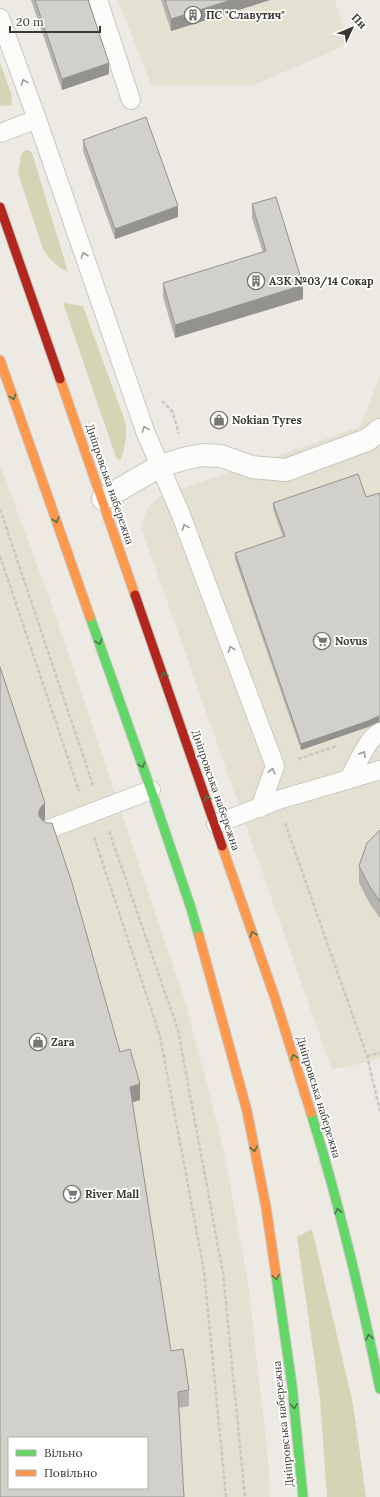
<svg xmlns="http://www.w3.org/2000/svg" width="380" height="1497" viewBox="0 0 380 1497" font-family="Lora,serif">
	<rect width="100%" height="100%" fill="#eceae3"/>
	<path fill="#e4e0d2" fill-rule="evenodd" d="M118,0H335L348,44L254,85H151Z
		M380,376V1059L332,1070L141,527L146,511L158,497L360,427Z
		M0,464L52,606L186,1004L224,1152L248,1283L268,1459L270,1497H0ZM9,1438H147V1488H9Z"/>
	<path fill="#d3d5b4" d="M0,63L12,96L11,105L4,106L0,105Z
		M29,150L32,153L68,272C56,266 50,260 43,249L18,173L21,155L24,151Z
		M63,303L83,306L126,424C127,437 125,447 121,459L118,460L116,457Z
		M312,1229L353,1404L366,1497H327L320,1399L297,1237Z"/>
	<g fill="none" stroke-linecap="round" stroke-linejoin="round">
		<defs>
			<path id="lane" d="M98,0L131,100
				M0,18L37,119L145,431L181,515L275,766L260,808
				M0,133L37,119
				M348,780C356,767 367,738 380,732
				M216,824L278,800L380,770
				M49,829L151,790"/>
			<path id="street" d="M103,499L160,466L187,458L203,455L221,456L252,467L286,470L367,440L380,430"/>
			<path id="fast" d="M90,617L151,790L191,908L199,936
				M311,1113C339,1203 361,1296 380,1389
				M276,1275L292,1385L303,1497"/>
			<path id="slow" d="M0,360L90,617
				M60,379L135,595
				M222,846L275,998L311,1113
				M199,936L247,1111L266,1207L276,1275"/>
			<path id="jam" d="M0,207L60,379
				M135,595L222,846"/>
		</defs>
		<use href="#lane" stroke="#c8c7c1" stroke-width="20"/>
		<use href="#street" stroke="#c8c7c1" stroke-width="24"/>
		<use href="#fast" stroke="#c8c7c1" stroke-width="11"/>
		<use href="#slow" stroke="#c8c7c1" stroke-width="11"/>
		<use href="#jam" stroke="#c8c7c1" stroke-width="11"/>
		<path stroke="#c9c8c6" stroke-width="2.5" stroke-dasharray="4 2" stroke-linecap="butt" d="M162,401L172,411L179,433
			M0,509L93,785
			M0,556L79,791
			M298,759L337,746
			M285,823L367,1056L380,1111
			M109,831L178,1030L223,1273L245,1497
			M94,837L160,1036L204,1271L226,1497
			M367,1056L380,1053"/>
		<use href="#lane" stroke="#fcfcfb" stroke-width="18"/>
		<use href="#street" stroke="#fcfcfb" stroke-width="22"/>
		<use href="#fast" stroke="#63d668" stroke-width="9"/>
		<use href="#slow" stroke="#ff974d" stroke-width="9"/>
		<use href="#jam" stroke="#b3261e" stroke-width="9"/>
	</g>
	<path fill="#b5b3af" d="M31,0H88L109,74L62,90Z
		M161,0H270L171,31Z
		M83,140L178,217L115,239L83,151Z
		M252,204L303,299L175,338L163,297V283L263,253L252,218Z
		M380,493V722H379L368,727L301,750L235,559V553L283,537L273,509V503L366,497Z
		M0,667L45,819L43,821L120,1052L140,1100L132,1102L171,1351L189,1390V1406L179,1408Z
		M380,830V918L370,904L359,883V866Z"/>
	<path fill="#93928e" d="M231,0H270L171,31V19Z
		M109,63V74L62,90V79Z
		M178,206V217L115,239V229Z
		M303,285V299L175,338V325Z
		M379,716V722L368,727L301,750V744Z
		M45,803V819L41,823L39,827V811L41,807Z
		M140,1084V1100L130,1103V1087Z"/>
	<path fill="#d2d0cb" stroke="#93928e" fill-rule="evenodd" d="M35,0H88L109,63L62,79Z
		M165,0H231L171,19Z
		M146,117L178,206L115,229L83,140Z
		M276,197L303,285L175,325L163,283L266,251L252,204Z
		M358,474L366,497L380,493V716H379L368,721L301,744L235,553L285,536L273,503Z
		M0,667L45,803L41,807L39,811V816L43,821L47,823H52L72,883L120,1052L130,1049L140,1084L130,1087L171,1351L183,1349L189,1390L178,1392L184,1497H0ZM9,1438H147V1488H9Z
		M380,830V901L370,887L359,866L367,843Z"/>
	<defs><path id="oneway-chevron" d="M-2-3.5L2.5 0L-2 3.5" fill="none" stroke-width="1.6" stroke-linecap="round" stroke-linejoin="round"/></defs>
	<g stroke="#9a9a96">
		<use href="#oneway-chevron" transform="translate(24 82) rotate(-110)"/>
		<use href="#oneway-chevron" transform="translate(84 255) rotate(-109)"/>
		<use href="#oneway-chevron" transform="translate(145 429) rotate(-111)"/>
		<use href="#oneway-chevron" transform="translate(185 527) rotate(-110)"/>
		<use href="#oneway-chevron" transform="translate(231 649) rotate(-110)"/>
		<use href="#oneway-chevron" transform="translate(363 754) rotate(-61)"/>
		<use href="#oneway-chevron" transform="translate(272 771) rotate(-76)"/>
	</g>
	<g stroke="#4a7748">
		<use href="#oneway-chevron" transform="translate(13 397) rotate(71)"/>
		<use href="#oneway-chevron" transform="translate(56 520) rotate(71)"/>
		<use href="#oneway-chevron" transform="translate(99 642) rotate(71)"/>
		<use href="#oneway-chevron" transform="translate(164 675) rotate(-109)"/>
		<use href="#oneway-chevron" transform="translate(142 765) rotate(71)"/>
		<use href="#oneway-chevron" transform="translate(207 798) rotate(-109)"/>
		<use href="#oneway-chevron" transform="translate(253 934) rotate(-109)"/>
		<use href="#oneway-chevron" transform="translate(294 1057) rotate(-108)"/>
		<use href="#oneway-chevron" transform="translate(254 1149) rotate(79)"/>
		<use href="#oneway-chevron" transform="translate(338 1211) rotate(-104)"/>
		<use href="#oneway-chevron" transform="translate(276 1277) rotate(82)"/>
		<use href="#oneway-chevron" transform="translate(369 1337) rotate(-102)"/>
		<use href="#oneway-chevron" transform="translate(294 1406) rotate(84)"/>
	</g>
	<defs>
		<symbol id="building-ring" viewBox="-11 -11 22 22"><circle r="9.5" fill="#fff" stroke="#787670" stroke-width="1.5"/><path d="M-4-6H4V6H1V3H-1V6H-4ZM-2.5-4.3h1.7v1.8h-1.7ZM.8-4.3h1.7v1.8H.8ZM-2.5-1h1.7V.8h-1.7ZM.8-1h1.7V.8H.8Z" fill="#787670"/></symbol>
		<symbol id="shop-ring" viewBox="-11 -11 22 22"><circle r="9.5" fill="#fff" stroke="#787670" stroke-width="1.5"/><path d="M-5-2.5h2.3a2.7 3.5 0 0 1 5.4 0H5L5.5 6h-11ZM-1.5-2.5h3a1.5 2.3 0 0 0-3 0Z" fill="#787670"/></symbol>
		<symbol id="supermarket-ring" viewBox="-11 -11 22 22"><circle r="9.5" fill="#fff" stroke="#787670" stroke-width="1.5"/><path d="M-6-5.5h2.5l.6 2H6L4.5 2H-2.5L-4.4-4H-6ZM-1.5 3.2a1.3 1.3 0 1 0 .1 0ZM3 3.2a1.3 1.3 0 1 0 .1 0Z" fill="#787670"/></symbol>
	</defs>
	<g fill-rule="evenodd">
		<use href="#building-ring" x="183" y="5" width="20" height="20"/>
		<use href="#building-ring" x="246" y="271" width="20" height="20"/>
		<use href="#shop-ring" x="209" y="410" width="20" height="20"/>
		<use href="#supermarket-ring" x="312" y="631" width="20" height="20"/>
		<use href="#shop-ring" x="28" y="1032" width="20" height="20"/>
		<use href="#supermarket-ring" x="62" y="1184" width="20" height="20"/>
	</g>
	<g text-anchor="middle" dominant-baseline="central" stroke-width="3.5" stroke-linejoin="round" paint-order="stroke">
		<g font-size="11" font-weight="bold" fill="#393832" stroke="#fff" text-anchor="start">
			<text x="206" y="15">ПС "Славутич"</text>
			<text x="269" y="281">АЗК №03/14 Сокар</text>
			<text x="232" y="420">Nokian Tyres</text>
			<text x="335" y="641">Novus</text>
			<text x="51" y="1042">Zara</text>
			<text x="85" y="1194">River Mall</text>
		</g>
		<g font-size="11" fill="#393832" stroke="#fff">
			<text transform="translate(110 484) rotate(71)">Дніпровська набережна</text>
			<text transform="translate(216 790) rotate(71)">Дніпровська набережна</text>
			<text transform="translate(319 1097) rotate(73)">Дніпровська набережна</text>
			<text transform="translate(283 1424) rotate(-96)">Дніпровська набережна</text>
		</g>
	</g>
	<rect x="8" y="1437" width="140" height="52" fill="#ffffff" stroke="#b0afad"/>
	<rect x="16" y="1450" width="20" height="6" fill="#63d668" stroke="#b0afad"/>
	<text x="44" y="1457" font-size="12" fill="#393832">Вільно</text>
	<rect x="16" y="1470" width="20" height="6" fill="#ff974d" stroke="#b0afad"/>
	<text x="44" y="1477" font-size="12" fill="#393832">Повільно</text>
	<g transform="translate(352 28) rotate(46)" stroke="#ffffff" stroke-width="3" paint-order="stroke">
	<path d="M0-3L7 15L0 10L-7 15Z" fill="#393832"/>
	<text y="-6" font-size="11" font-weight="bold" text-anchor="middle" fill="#393832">Пн</text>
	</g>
	<path d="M10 26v6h90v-6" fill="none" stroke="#393832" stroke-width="2"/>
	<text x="16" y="26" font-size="12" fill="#393832" stroke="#ffffff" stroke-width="3" paint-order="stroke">20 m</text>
</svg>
